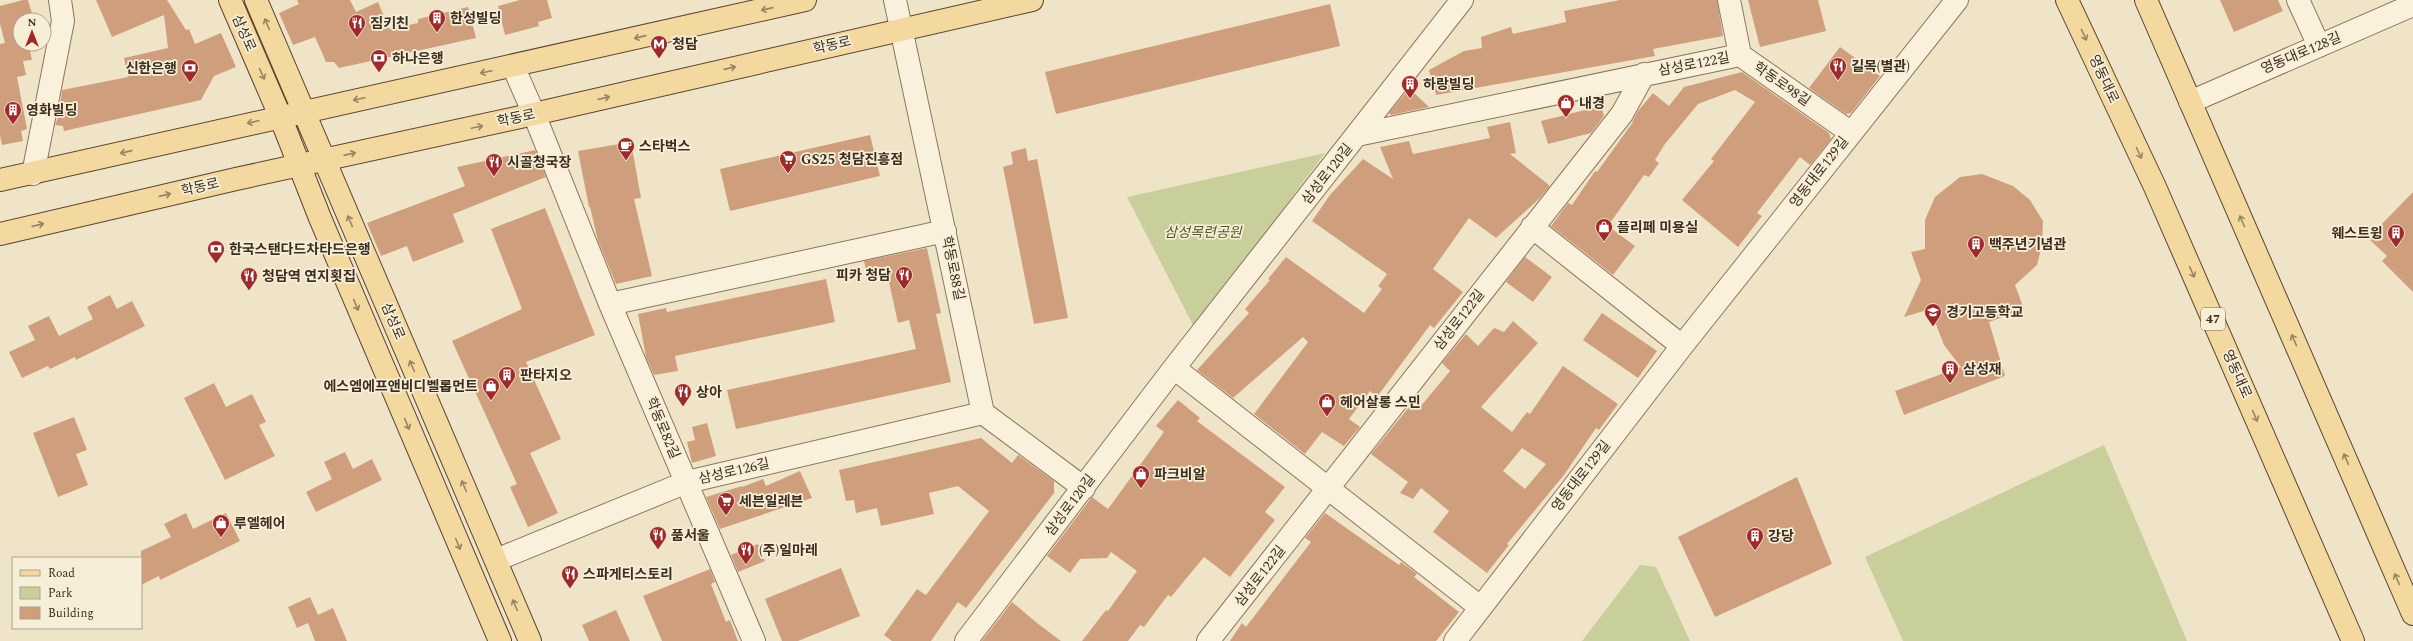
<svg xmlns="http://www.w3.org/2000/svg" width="2413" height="641" viewBox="0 0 2413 641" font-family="Spectral,'Noto Sans KR',serif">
	<rect width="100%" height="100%" fill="#f0e4c8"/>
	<path fill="#c9cf9b" d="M1325,153L1194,327L1127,197Z
		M2104,445L2187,641H1903L1865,557Z
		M1640,565L1656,567L1690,641H1582Z"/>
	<path fill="#cf9f7d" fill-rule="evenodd" d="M23,0H28L34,20H20V44L37,45L29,47L32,60L23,61L26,75L17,77L27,129L21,131L23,141L2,145L0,135V44L5,43L0,24V6Z
		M96,0H167L186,30L189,29L195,44L221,33L236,67L214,76L201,100L64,131L63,126L55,125L59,115L62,90L128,77L124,58L168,48L164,15L112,37Z
		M297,0H350L356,12L378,2L389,29L418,23V19L468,7L476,38L339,68L334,62H326L315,37L293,45L279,13L299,4Z
		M520,0H547L552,18L538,22L539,26L505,35L498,6Z
		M1620,0H1717L1723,36L1653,49L1655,56L1436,95L1429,70L1464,51L1482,48L1481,37L1511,27L1513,34L1566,22L1564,11Z
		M1748,0H1818L1826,31L1760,47Z
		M2220,0H2278L2283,11L2234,32Z
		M1330,4L1340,46L1056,114L1045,72Z
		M1840,47L1880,76L1851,113L1846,114L1809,88Z
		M1742,72L1829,133L1831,139L1810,165L1800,157L1757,213L1762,216L1738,247L1682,200L1714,161L1711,159L1755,102L1735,90L1698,104L1665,144L1655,160L1659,163L1649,177L1644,175L1608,226L1635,246L1613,275L1551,226L1568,203L1572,205L1595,171L1597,172L1633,122H1632L1638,111L1653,93L1669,106L1684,87Z
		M1407,91H1412L1429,107L1391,115L1389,113Z
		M1601,106L1604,116L1591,133L1548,144L1541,121Z
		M1510,122L1516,153L1510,154L1549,185V187L1539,199L1496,238L1469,218L1433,269L1463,292L1434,328L1430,325L1377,397L1370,391L1349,419L1360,427L1344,446L1322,432L1305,454L1254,414L1308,342L1303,337L1233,398L1197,370L1249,313L1245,309L1270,280L1268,279L1286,257L1364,313L1382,289L1378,286L1387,274L1312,221L1330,195L1363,159L1393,179L1380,147L1409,141L1413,154L1490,138L1487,127Z
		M870,135L880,176L730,211L720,169Z
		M631,142L641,198L634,199L652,276L616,284L598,241L590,207H589L578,151Z
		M1026,148L1028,161L1037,159L1068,318L1034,324L1003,167L1013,164L1011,152Z
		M535,150L546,177L453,214L464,242L413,262L407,246L381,256L367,223L465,186L457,167Z
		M1982,174L2013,186L2030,200L2043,221L2042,245L2037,265L2015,285L2024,309L1989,322L2005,376L1904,415L1895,391L1961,367L1944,345L1930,309L1904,317L1921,280L1911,252L1925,249V220L1935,197L1960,177Z
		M2413,192V292L2382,261L2387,256L2370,240L2381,229L2379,227Z
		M545,208L595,335L526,362L561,439L530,453L558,513L528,527L510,487L517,484L452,341L522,309L491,229Z
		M927,248L941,313L936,314L951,382L736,429L727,390L916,349L909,320L898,323L887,273L868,278L864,261Z
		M1525,257L1552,277L1533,302L1506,282Z
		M826,279L835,322L675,356L678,371L654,375L646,357L638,314L666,308L667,312Z
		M110,295L117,309L132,301L145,326L76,360L75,357L50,369L48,366L22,378L9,352L35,340L28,326L49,316L59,336L93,319L87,307Z
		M1602,313L1657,351L1638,378L1583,340Z
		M1513,321L1538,343L1481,407L1512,432L1527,412L1530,414L1563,366L1618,404L1599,430L1596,428L1564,475L1507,544L1509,545L1487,573L1433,532L1449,511L1421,488L1413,499L1400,493L1408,482L1371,454L1413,402L1420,407L1450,371L1442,363L1466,334L1478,346L1494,328L1504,332ZM1522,448L1546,464L1525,489L1503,471Z
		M214,383L226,407L252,394L266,422L259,425L275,456L225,480L184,398Z
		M1178,400L1200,418L1197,421L1285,487L1265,512L1275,520L1230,577L1204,557L1171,597L1168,595L1144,627L1140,625L1128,641H1082L1106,610L1108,611L1137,571L1111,552L1107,558L1080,559L1070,573L1047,556L1092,497L1108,509L1164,432L1156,426Z
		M74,417L87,450L76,454L88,485L58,497L33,433Z
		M707,423L716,456L692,463L687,442L695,440L692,427Z
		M981,438L1012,463L1018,455L1054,481V493L966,608L958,602L931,641H892L884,635L917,589L926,595L989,511L958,486L929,493L934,514L881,526L877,508L856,513L854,500L846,501L839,470Z
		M345,452L353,469L372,459L382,480L316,512L306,492L332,479L324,462Z
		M800,471L812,498L720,529L706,497L742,486V487L763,479L766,486Z
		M1797,477L1832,564L1715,617L1678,537Z
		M186,513L193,529L226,513L240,541L160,580L159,576L141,585V551L171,537L164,524Z
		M1325,513L1399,565L1401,562L1412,570L1417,574L1414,577L1459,612L1436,641H1230L1242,623L1246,627L1311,542L1305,538Z
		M758,544L765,561L738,572L731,555Z
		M841,568L860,616L798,641H782L765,599Z
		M710,569L715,582L711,584L726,622L730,620L738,641H662L643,596Z
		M310,597L318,615L333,608L347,641H315L308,623L297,628L288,607Z
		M1012,602L1037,623L1061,641H982Z
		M616,610L630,641H589L582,625Z"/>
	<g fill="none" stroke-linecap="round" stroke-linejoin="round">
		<defs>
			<path id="minor" d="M895,0L983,413L1084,488
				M1729,0L1740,55L1850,132
				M2298,0L2319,46
				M513,66L534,114L610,304L754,641
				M2190,102L2413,5
				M1357,135L1740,55
				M33,174L63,21L60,0
				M1532,227L1682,346
				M610,304L945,231
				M1174,368L1480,607
				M496,560L687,482L983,413
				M966,641L1174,368L1462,0
				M1208,641L1622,114L1644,74
				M1455,641L1682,346L1957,0"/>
			<path id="major" d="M230,0L280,116L320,218L500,641
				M256,0L530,641
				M2067,0L2155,187L2353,641
				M2146,0L2413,614
				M0,180L805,0
				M0,234L236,179L534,114L1032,0"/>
		</defs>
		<use href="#minor" stroke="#8d765c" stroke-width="24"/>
		<use href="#major" stroke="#5b4430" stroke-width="24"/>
		<use href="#minor" stroke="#faf1dc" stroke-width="22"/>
		<use href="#major" stroke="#f3d9a0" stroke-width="22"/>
	</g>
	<defs><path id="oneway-shaft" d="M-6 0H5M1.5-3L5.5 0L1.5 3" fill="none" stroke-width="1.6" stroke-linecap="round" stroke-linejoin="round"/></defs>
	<g stroke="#988460">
		<use href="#oneway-shaft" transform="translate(767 9) rotate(167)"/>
		<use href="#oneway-shaft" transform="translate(267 24) rotate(-113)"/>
		<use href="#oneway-shaft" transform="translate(2084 35) rotate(65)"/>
		<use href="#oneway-shaft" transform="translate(640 37) rotate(167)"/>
		<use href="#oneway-shaft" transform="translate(730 68) rotate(-13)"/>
		<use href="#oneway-shaft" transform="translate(486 72) rotate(168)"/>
		<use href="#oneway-shaft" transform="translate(262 74) rotate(66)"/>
		<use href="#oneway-shaft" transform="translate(604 98) rotate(-13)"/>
		<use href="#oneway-shaft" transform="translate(359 99) rotate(168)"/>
		<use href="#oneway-shaft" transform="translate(253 122) rotate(167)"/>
		<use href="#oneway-shaft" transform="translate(477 127) rotate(-12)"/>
		<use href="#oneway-shaft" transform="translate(126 152) rotate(167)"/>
		<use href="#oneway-shaft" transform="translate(2139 153) rotate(65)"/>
		<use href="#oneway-shaft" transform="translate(350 154) rotate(-13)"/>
		<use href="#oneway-shaft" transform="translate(165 195) rotate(-13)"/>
		<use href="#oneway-shaft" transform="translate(350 221) rotate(-113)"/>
		<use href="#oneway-shaft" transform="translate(2242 221) rotate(-114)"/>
		<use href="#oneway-shaft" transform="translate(38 225) rotate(-13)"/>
		<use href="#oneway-shaft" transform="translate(2192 272) rotate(66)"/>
		<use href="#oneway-shaft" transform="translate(356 305) rotate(67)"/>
		<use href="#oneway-shaft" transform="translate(2294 340) rotate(-114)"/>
		<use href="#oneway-shaft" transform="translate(412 366) rotate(-113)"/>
		<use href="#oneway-shaft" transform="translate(2255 416) rotate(66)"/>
		<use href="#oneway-shaft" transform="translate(407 424) rotate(67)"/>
		<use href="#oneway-shaft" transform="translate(2346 459) rotate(-114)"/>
		<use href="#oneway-shaft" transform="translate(464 486) rotate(-113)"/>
		<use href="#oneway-shaft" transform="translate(458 544) rotate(67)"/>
		<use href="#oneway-shaft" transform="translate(2397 579) rotate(-114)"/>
		<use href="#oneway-shaft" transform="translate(515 605) rotate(-113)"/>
	</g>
	<defs>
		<symbol id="building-pin" viewBox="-11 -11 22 30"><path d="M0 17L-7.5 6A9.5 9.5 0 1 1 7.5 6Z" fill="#9e2a2b" stroke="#f7eed8"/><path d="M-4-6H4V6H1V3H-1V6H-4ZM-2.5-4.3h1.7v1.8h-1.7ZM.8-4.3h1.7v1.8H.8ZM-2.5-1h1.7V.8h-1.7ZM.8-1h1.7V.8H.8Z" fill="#fff"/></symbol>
		<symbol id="restaurant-pin" viewBox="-11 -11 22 30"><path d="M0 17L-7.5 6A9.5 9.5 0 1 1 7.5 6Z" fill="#9e2a2b" stroke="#f7eed8"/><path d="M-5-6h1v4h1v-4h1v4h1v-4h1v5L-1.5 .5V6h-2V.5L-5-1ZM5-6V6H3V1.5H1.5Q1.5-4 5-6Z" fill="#fff"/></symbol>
		<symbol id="metro-pin" viewBox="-11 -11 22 30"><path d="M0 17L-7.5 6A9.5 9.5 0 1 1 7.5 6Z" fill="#9e2a2b" stroke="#f7eed8"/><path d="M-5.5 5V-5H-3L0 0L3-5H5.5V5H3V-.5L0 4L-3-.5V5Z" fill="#fff"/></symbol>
		<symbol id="bank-pin" viewBox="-11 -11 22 30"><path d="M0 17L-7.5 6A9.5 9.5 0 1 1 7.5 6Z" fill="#9e2a2b" stroke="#f7eed8"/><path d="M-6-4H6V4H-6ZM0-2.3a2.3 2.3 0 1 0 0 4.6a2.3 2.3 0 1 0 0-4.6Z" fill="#fff"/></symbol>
		<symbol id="shop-pin" viewBox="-11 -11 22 30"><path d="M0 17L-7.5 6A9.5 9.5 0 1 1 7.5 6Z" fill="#9e2a2b" stroke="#f7eed8"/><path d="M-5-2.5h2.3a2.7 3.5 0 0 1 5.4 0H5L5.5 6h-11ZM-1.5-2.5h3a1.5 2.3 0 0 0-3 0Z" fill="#fff"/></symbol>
		<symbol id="cafe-pin" viewBox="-11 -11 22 30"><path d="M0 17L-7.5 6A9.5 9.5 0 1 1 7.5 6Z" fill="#9e2a2b" stroke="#f7eed8"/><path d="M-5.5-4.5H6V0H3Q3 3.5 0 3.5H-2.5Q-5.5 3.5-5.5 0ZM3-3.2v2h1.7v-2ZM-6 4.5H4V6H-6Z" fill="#fff"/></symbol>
		<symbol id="supermarket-pin" viewBox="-11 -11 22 30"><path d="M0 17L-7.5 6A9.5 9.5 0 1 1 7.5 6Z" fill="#9e2a2b" stroke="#f7eed8"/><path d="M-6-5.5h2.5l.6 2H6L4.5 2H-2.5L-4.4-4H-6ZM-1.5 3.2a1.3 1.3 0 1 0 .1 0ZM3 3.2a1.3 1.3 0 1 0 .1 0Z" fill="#fff"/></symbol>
		<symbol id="school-pin" viewBox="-11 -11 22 30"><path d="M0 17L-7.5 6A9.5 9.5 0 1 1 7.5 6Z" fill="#9e2a2b" stroke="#f7eed8"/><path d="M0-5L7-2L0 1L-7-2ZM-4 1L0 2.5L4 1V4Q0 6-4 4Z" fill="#fff"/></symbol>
	</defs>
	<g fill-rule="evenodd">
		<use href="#building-pin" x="427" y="8" width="20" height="27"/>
		<use href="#restaurant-pin" x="347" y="13" width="20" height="27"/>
		<use href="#metro-pin" x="649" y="34" width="20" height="27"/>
		<use href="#bank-pin" x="369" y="48" width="20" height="27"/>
		<use href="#restaurant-pin" x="1828" y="56" width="20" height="27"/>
		<use href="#bank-pin" x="180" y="58" width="20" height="27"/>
		<use href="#building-pin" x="1400" y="74" width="20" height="27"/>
		<use href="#shop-pin" x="1556" y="93" width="20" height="27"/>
		<use href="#building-pin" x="3" y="100" width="20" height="27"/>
		<use href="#cafe-pin" x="616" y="136" width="20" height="27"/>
		<use href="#supermarket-pin" x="778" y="149" width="20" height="27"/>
		<use href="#restaurant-pin" x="484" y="152" width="20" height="27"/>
		<use href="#shop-pin" x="1594" y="217" width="20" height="27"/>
		<use href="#building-pin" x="2386" y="223" width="20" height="27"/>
		<use href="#building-pin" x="1966" y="234" width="20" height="27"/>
		<use href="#bank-pin" x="206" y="239" width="20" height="27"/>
		<use href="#restaurant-pin" x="894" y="265" width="20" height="27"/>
		<use href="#restaurant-pin" x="239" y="266" width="20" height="27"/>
		<use href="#school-pin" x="1923" y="302" width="20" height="27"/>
		<use href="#building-pin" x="1940" y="359" width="20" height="27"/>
		<use href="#building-pin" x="497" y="365" width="20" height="27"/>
		<use href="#shop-pin" x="481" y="376" width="20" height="27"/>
		<use href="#restaurant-pin" x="673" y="382" width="20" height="27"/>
		<use href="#shop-pin" x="1317" y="392" width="20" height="27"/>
		<use href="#shop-pin" x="1131" y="464" width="20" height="27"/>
		<use href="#supermarket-pin" x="716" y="491" width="20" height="27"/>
		<use href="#shop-pin" x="211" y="513" width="20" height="27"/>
		<use href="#restaurant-pin" x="648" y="525" width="20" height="27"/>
		<use href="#building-pin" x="1745" y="526" width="20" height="27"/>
		<use href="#restaurant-pin" x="736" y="540" width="20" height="27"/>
		<use href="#restaurant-pin" x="560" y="564" width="20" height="27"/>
	</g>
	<g text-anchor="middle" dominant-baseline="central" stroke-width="3.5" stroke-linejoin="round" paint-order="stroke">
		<rect fill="#f7eed8" stroke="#756857" stroke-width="1" x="2201" y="308" width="24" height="22" rx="3"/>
		<g font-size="13" font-weight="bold" fill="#3d2e20">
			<text x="2213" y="319">47</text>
		</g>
		<g font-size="14" font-weight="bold" fill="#3d2e20" stroke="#f7eed8" text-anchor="start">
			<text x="450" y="18">한성빌딩</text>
			<text x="370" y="23">짐키친</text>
			<text x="672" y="44">청담</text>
			<text x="392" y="58">하나은행</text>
			<text x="1851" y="66">길목(별관)</text>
			<text x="177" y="68" text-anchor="end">신한은행</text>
			<text x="1423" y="84">하랑빌딩</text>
			<text x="1579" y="103">내경</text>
			<text x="26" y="110">영화빌딩</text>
			<text x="639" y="146">스타벅스</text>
			<text x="801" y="159">GS25 청담진흥점</text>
			<text x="507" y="162">시골청국장</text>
			<text x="1617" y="227">플리페 미용실</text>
			<text x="2383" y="233" text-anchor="end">웨스트윙</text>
			<text x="1989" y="244">백주년기념관</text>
			<text x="229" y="249">한국스탠다드차타드은행</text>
			<text x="891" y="275" text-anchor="end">피카 청담</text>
			<text x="262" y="276">청담역 연지횟집</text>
			<text x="1946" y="312">경기고등학교</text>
			<text x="1963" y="369">삼성재</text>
			<text x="520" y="375">판타지오</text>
			<text x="478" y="386" text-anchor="end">에스엠에프앤비디벨롭먼트</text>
			<text x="696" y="392">상아</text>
			<text x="1340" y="402">헤어살롱 스민</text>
			<text x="1154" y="474">파크비알</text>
			<text x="739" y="501">세븐일레븐</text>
			<text x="234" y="523">루엘헤어</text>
			<text x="671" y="535">품서울</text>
			<text x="1768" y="536">강당</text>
			<text x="759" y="550">(주)일마레</text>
			<text x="583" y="574">스파게티스토리</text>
		</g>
		<g font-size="14" fill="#3d2e20" stroke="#f7eed8">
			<text transform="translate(244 33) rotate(66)">삼성로</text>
			<text transform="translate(832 45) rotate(-13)">학동로</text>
			<text transform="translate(2301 53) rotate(-23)">영동대로128길</text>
			<text transform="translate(1694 64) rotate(-11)">삼성로122길</text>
			<text transform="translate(2104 79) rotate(65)">영동대로</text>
			<text transform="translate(1782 84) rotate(35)">학동로98길</text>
			<text transform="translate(516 118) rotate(-12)">학동로</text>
			<text transform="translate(1819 172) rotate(-52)">영동대로129길</text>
			<text transform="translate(1327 174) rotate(-52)">삼성로120길</text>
			<text transform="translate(200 187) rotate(-13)">학동로</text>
			<text transform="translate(953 268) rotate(78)">학동로88길</text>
			<text transform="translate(1459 320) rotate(-52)">삼성로122길</text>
			<text transform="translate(393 321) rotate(67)">삼성로</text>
			<text transform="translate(2237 374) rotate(66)">영동대로</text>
			<text transform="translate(663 428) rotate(67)">학동로82길</text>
			<text transform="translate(734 471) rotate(-13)">삼성로126길</text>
			<text transform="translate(1581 476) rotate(-52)">영동대로129길</text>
			<text transform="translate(1070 505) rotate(-53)">삼성로120길</text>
			<text transform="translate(1260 576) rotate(-52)">삼성로122길</text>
		</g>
		<g font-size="14" font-style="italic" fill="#4d5a26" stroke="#f7eed8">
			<text x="1203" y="232">삼성목련공원</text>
		</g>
	</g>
	<rect x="12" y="557" width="130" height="72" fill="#f7eed8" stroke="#ada18e"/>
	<rect x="20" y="570" width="20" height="6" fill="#f3d9a0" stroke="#ada18e"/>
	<text x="48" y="577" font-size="12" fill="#3d2e20">Road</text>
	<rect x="20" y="587" width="20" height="12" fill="#c9cf9b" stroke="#ada18e"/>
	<text x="48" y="597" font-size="12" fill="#3d2e20">Park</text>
	<rect x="20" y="607" width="20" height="12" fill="#cf9f7d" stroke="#ada18e"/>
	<text x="48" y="617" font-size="12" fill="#3d2e20">Building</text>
	<g transform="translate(32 32)"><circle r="19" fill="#f7eed8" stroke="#ada18e"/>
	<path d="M0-3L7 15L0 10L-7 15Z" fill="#9e2a2b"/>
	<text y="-6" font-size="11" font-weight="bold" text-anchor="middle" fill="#3d2e20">N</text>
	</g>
</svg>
